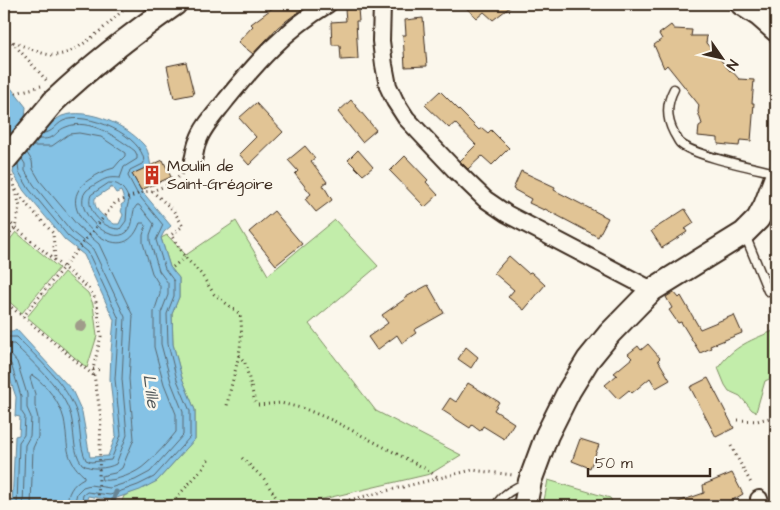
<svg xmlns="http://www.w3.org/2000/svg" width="780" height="510" viewBox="0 0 780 510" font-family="'Architects Daughter',sans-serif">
	<rect width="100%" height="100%" fill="#fbf7ec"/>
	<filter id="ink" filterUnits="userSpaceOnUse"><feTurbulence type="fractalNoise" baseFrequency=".02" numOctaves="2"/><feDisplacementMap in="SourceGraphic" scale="10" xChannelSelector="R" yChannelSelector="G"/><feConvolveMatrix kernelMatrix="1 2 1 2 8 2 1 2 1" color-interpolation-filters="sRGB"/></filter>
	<g filter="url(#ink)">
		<path fill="#c2edaa" stroke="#7e8c64" d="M335,220L378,266L309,324L376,411L461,455L430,474L293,506H120L124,496L157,481L195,439V410L182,378L173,344L172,314L179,297V278L170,267L161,238L167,235L186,255L236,221L268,275Z
			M16,232L59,268L22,313L4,297V247Z
			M64,272L88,293L93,304L97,336L87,368L27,317Z
			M776,330V376L765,381L756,412L752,410L740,396L729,391L725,385L718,368C733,346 753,339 776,330Z
			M548,480L610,498L615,506H543Z"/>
		<path fill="#85c2e5" stroke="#678595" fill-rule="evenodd" d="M4,79L26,107L25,119L40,128H47C51,124 57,118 62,116C88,107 126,125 143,144C149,150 149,158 151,166L132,174L141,190L171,226L164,232L161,238L170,267L179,278V297L172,314L173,344L182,378L195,410V439L157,481L140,490L111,500L88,496L85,506H12L15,436L19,435L20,417L15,416L16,397L4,361V331H13L16,329L72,390L82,412L90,457L108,456L116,435L110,379L111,351L114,320L84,255L65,240L24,191L13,173L14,166L4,159ZM112,187L116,193L121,191L125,202L121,205L122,209L121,211L123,215L119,224H114C105,217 93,211 95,198Z"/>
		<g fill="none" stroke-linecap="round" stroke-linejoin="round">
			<path stroke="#59676e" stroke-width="1" d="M43,133C53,133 55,125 63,121C85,110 145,136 144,163L130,170L128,176L137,193L163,225L156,240L165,269L174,281V296L167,314L168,344L177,380L190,411V437L154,477L138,485L110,495L87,492L83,495L81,506
				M38,139C58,140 53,132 66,127C89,117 118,138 135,151L137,155V159L124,167L120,178C108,177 106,178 96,184C93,186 89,188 86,191C71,209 110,247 127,232C136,224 130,212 137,205H139L154,224L150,235V241L159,271L168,283V295L161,313V344L171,382L183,412V435L150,472L135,480L110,488L90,485L83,487L77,493L74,506
				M27,153L32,161L33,169L40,181L78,226L99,244L133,316L129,379L134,439L122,468L115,473L101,476L102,480C115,482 137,473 146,464C157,455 167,443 176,432V414L164,384L154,347V312L160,294V286L152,273L143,243V235L146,226L144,223H140C131,248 113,247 95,233C76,218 65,195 90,179C98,174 105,170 114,168L119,162L125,156V153L101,137L79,133L69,134L52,146H33
				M109,183C120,182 126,191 129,200L127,208L126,221L120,229C105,230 84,210 91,195Z
				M4,337H17C37,358 68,385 77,414C81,429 79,445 86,460L91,462L111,460L121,435L115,379L119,319L88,252L68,236L29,189L19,172L18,164
				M4,344H14C33,363 64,389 71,416C75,432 72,451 82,464C90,470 107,469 116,464L127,435L122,379L125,317L93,249L72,232L34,185L25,171V164L22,159
				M4,354L11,355L17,362L27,394V408L31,417L30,436L25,445L23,506
				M4,360L8,361L11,364L21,396V411L25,417L24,435L19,442L17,506
				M31,506L33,448L38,437V418L35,406V394L30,378L32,375C46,384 60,403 64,419C69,444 63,458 84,476V478C72,484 67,494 67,506"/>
			<path stroke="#678595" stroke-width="5" d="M112,506L116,492"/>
		</g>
		<path fill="#e1c495" stroke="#3b2a1e" d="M278,4H309L278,27L253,54L238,42L253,26L251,24Z
			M462,4H514L493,20L484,12L477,18Z
			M358,8L359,21H356L358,59L341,60L340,45H332L331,22L346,21L345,9Z
			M423,18L427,66L405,67L403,35H406L405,20Z
			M671,25L674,29L692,30L691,36H707L706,43L730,71L731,70L739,79L754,80L752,103H754L751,141L740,140L739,146L718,144V138L698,136L699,126L702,124L698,112L699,105L667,65L664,68L654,45L662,39L659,34Z
			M186,62L194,94L174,98L167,66Z
			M440,91L479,130L482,128L488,133L491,130L509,148L492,165L482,156L468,169L460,161L476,145L455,123L449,128L425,105Z
			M351,100L376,130L362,142L338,112Z
			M256,103L283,132L249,165L239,154L256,137L239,118Z
			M305,146L315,158L311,161L327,182L323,185L332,200L316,212L305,199L311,194L295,174L298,171L288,160Z
			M358,150L373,167L363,175L348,160Z
			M405,156L428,180L426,182L438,195L425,207L390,171Z
			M163,160L171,177L141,190L132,174Z
			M521,171L555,187L554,190L608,218L598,237L545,209L544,210L529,203L531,199L513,189Z
			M685,209L694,223L685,229L687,232L662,248L651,231Z
			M274,211L302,244L276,265L249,232Z
			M509,256L528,273L531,272L545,285L524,310L508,297L514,290L494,273Z
			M428,285L444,313L414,330L416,333L402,343L397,335L377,350L368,337L388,323L382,315L405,299L404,298Z
			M674,292L679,298L681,296L700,329L734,315L742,333L710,346L711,348L700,353L681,322L678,323L669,310L672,308L666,297Z
			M648,344L660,358L658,360L670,380L656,388L650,378L632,393L629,390L618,399L605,385L617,375L614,373L632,358L628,354L638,346L641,350Z
			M466,347L478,357L471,368L458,359Z
			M708,378L734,428L716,437L690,387Z
			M468,383L499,402L494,410L514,423L504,439L483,426L480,431L472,425L470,428L442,410L450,398L456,402Z
			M580,439L599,445L590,468L572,461Z
			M732,473L743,494L731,501L715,506H673L672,504L704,493L703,485Z"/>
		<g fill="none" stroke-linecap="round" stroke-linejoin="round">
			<defs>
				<path id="lane" d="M674,89C666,104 666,118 674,133C676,136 678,141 680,143C693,156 756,168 776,173
					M745,235L768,291
					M496,506C502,494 514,489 525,483"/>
				<path id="street" d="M382,4L381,41L384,65L388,86L395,101L406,118L455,170L485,199L507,214L652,290
					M193,160C195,154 195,147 198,141C203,126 216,113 226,100C257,62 285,30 328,4
					M759,499L761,506"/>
				<path id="secondary" d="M742,4L759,15L776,30
					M54,101C92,65 132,34 175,4
					M525,506L530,481L547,435L569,391L588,360L610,333L652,290L744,233L758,219L765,206L776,177"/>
			</defs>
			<use href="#lane" stroke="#3b2a1e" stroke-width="11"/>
			<use href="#street" stroke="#3b2a1e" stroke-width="20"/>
			<use href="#secondary" stroke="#3b2a1e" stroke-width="26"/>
			<path stroke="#3b2a1e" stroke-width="3" stroke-dasharray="1 4" stroke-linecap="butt" d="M4,39C19,43 36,53 51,55C77,58 112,19 130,4
				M12,42L48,82
				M16,93L41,86
				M16,190L28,206L53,233L55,260
				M152,191L173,210L183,226L171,235L185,257L201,274L214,294L240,314C246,345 232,376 227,406
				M4,218L88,288L94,296L97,305L101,336L93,369L101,417L98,506
				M4,241L15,228L20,207L12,176
				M173,267L185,257
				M4,301L93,375
				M772,301L776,312
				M23,317L115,203L143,192L152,191L170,184L184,172
				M239,355L245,363L255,402
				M93,369L101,370
				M258,405L281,403L305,409L334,421L426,469L439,478
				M776,412L769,418L776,427
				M738,420L757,421L769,418
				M731,446L752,485
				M242,458L264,479L282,506
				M169,506L204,467L209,458
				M325,506L472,470L513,475
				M737,506L745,504"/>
			<use href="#lane" stroke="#fbf7ec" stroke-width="8"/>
			<use href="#street" stroke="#fbf7ec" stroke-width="16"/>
			<use href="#secondary" stroke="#fbf7ec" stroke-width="22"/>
			<defs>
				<path id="secondary-bridge" d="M4,161L54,101"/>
			</defs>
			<use href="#secondary-bridge" stroke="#3b2a1e" stroke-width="26" stroke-linecap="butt"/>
			<use href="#secondary-bridge" stroke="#fbf7ec" stroke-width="22"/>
		</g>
		<circle fill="#a09c8a" cx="81" cy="326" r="6"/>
	</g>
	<defs>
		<symbol id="building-bare" viewBox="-9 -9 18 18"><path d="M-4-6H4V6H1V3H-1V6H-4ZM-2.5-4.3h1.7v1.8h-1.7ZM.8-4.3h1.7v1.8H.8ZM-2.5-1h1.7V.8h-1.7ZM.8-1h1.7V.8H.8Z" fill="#c8321e" stroke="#fbf7ec" stroke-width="2.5" paint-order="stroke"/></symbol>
	</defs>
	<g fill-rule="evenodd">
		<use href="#building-bare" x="138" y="161" width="28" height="28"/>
	</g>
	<g text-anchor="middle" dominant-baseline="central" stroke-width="5" stroke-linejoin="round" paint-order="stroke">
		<g font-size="16" fill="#3b2a1e" stroke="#fbf7ec" text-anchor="start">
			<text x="167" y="166">Moulin de<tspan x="167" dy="18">Saint-Grégoire</tspan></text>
		</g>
		<g font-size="18" font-style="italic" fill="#51585a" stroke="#fbf7ec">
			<text transform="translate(151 391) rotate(82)">L'Ille</text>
		</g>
	</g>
	<rect width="780" height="510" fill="none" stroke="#fbf7ec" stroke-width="20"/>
	<rect x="10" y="10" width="760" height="490" fill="none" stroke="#3b2a1e" stroke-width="2" filter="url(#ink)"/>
	<g transform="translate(722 58) rotate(124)" stroke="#fbf7ec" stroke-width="4" paint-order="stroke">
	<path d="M0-4L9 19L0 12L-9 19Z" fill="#3b2a1e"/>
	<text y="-8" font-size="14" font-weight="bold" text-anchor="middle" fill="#3b2a1e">N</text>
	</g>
	<path d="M588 468v8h122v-8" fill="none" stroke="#3b2a1e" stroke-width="2.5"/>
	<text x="595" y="468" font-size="15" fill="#3b2a1e" stroke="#fbf7ec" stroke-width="4" paint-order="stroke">50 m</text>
</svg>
